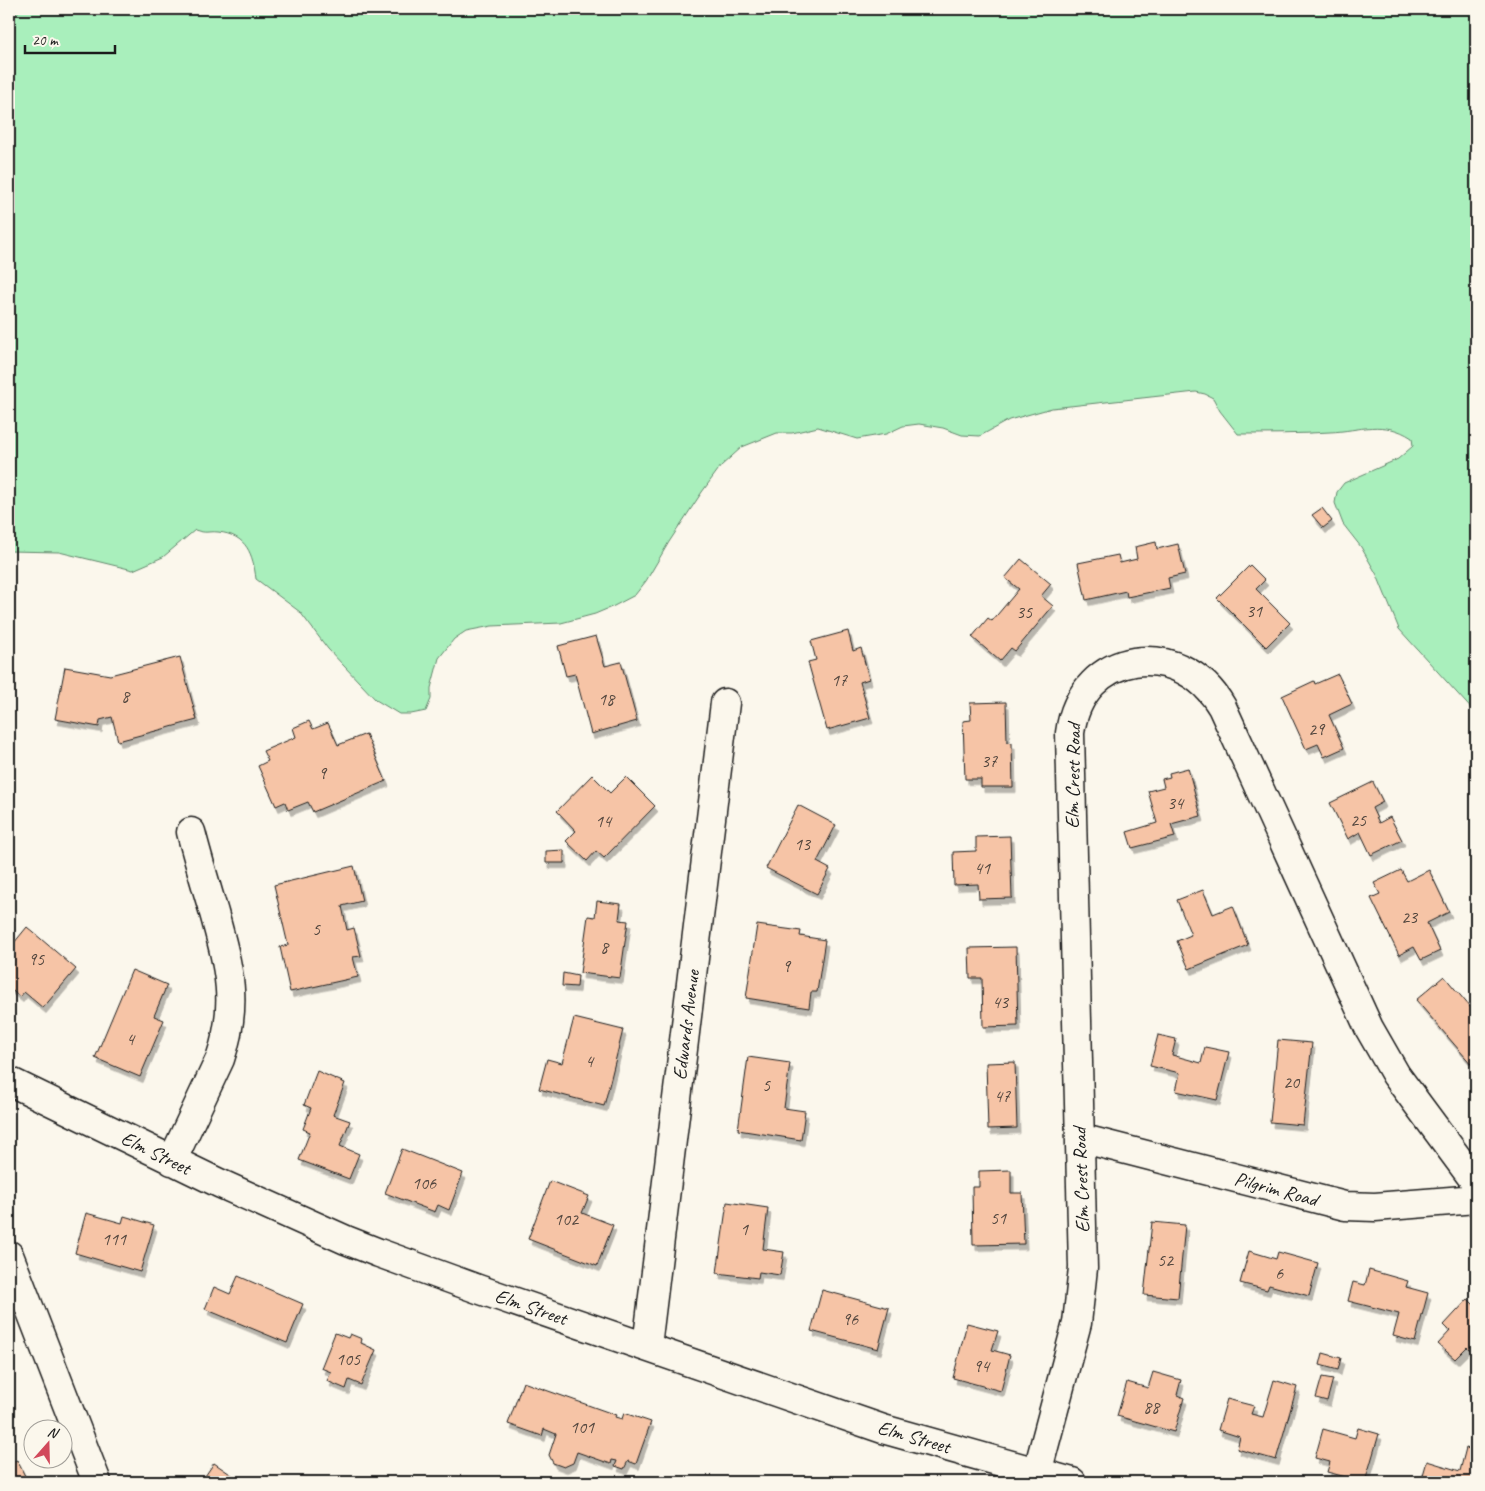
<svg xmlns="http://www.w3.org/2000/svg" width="1485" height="1491" viewBox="0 0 1485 1491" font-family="Caveat,sans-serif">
	<defs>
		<filter id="shadow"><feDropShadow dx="3" dy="5.5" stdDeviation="0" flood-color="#0004"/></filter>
	</defs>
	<rect width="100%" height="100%" fill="#fbf7ec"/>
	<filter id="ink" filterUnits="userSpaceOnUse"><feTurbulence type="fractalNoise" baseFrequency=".02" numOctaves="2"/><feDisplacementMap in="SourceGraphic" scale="10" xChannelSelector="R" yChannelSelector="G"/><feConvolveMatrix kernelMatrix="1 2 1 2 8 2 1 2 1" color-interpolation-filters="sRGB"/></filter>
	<g filter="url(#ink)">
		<path fill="#a9efbc" stroke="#62866c" d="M22,9H1476V714L1399,629L1377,575L1361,547L1343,524L1335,503L1337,492L1344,483L1398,459L1413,446L1412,438C1383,419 1360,431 1330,432C1300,434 1268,434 1238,434L1220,411L1213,398L1205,394L1196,392L1052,408L1009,420L980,436L962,435L943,428L919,424L903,426L886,434L857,439L818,427L792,433H777L742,447L721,466L702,492L669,542L646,581L635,595L614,606L595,614L561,623L492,626L466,631L454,639L439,658L431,688V699L426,711L411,714H399L376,700L328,649L300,612L256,579C253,554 247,535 218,532C207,531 207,534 195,530L163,557L133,570L59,552L9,551V19Z"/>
		<path fill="#f6c4a6" stroke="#1c1c1c" filter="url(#shadow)" d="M1322,508L1332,521L1323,528L1312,515Z
			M1156,542L1157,549L1178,544L1185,574L1168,578L1170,588L1127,597L1126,591L1086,600L1078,563L1118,555L1120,563L1137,559L1135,547Z
			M1021,559L1051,584L1041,596L1053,606L1015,651L1011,648L1000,661L972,637L988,618L992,621L1019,589L1005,578Z
			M1250,565L1265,580L1256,589L1290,623L1266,647L1217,598Z
			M848,631L853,651L861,648L869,679L860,682L870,718L827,730L808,662L816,660L811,641Z
			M596,636L605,666L621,662L637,721L591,734L575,674L566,676L558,646Z
			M180,657L197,720L118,741L112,717L100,720L99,727L55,719L65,667L110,675Z
			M1338,674L1352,704L1329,715L1344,748L1324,757L1318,744L1306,749L1282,696L1314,681L1315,684Z
			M1006,702L1007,742L1012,743L1013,787H981V779H965L963,721L971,720L970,703Z
			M309,721L313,729L328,723L338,745L366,734L386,781L313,812L308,802L288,810L285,802L276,806L258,766L268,761L263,751L296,737L293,728Z
			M1188,768L1201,816L1171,824L1175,837L1132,848L1127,832L1157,823L1148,791L1164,787L1162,779L1170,777L1169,773Z
			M592,775L610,793L626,777L655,806L604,858L596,851L587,861L566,841L576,831L557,811Z
			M1373,782L1383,802L1372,808L1379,823L1390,817L1402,840L1371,855L1360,832L1348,839L1330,803Z
			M798,805L836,825L817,862L830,869L817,894L766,868Z
			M1010,836L1012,898L979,899L978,884L954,885L953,852L976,851V837Z
			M564,850V863H546V851Z
			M354,866L362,901L342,906L347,930L354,928L361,956L353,957L358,977L290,992L280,947L288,945L274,885Z
			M1401,870L1407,881L1429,870L1449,912L1427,923L1440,951L1421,960L1414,947L1399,955L1371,898L1380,894L1374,883Z
			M1203,890L1213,914L1233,906L1248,945L1189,969L1177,941L1191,935L1177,900Z
			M597,901L621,904L619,920L628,921L620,978L580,973L588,916L595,917Z
			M757,925L801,931L800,936L825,940L817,992H811L809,1008L746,998Z
			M27,927L76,969L43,1008L24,992L20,997L9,988V949Z
			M1016,947L1018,1026L983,1027L982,978H970L969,948Z
			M132,970L167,985L154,1016L164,1020L140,1077L95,1058Z
			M563,973L578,976L577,987L562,986Z
			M1444,976L1476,1014V1061L1472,1065L1416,1000Z
			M574,1018L623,1030L604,1106L539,1089L547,1059L562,1063Z
			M1158,1035L1176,1039L1172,1055L1201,1063L1205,1047L1229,1052L1217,1100L1176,1091L1180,1073L1150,1066Z
			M1278,1040L1312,1043L1303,1125L1270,1122Z
			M748,1057L790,1063L784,1108L805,1111L801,1140L738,1130Z
			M1015,1062L1017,1128L988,1129L986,1063Z
			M317,1071L345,1083L333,1115L350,1121L340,1146L359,1154L349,1179L299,1160L310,1132L303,1129L311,1108L304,1105Z
			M402,1149L463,1173L449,1210L438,1205L435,1212L385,1193Z
			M1011,1170V1193H1022L1024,1244L973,1245L972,1187H979V1171Z
			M550,1181L589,1196L582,1213L613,1225L597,1266L528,1239Z
			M727,1202L768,1208L763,1249L784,1252L780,1275L759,1272L758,1278L717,1273Z
			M86,1213L122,1223L124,1216L154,1225L140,1272L75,1253Z
			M1152,1222L1185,1225L1178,1298L1144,1295Z
			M1249,1251L1276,1259L1278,1252L1318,1263L1309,1296L1269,1285L1267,1290L1240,1283Z
			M1369,1270L1408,1281L1406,1287L1428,1293L1415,1342L1393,1336L1399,1314L1348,1301L1353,1282L1365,1285Z
			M238,1276L303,1304L287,1343L205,1309L214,1287L230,1294Z
			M822,1290L889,1308L878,1349L811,1331Z
			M1468,1299L1476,1307V1356L1467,1347L1455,1359L1438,1344L1450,1331L1444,1325Z
			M967,1323L998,1331L992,1350L1010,1355L1001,1391L953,1378Z
			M335,1333L348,1338L350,1334L362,1339L361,1343L376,1350L361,1385L349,1380L346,1389L327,1381L331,1372L321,1368Z
			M1323,1353L1341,1358L1338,1370L1320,1365Z
			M1476,1363V1377L1470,1371Z
			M1153,1372L1181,1380L1177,1395L1184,1398L1174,1432L1117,1416L1127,1382L1148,1388Z
			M1322,1377L1333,1379L1327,1401L1316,1398Z
			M1274,1380L1297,1387L1276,1460L1237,1449L1240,1437L1218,1430L1227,1399L1254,1406L1251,1414L1263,1417Z
			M523,1382L616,1415L615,1417L622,1419L624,1413L651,1422L636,1464L628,1461L624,1469L615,1466L617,1461L612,1460L611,1464L577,1452L573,1463L564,1467L553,1463L549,1455L556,1434L544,1429L542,1436L508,1424Z
			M1358,1428L1379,1434L1365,1482L1327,1472L1330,1462L1315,1458L1323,1429L1355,1438Z
			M1466,1448L1476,1451V1482H1421L1427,1461L1460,1471Z
			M17,1460L28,1482H9V1464Z
			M214,1463L242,1482H201Z
			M700,1478L725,1480L724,1482H700Z"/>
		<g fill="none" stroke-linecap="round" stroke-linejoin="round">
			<defs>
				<path id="minor" d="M9,1081L219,1183L346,1240L379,1253L478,1289L883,1429L1072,1482
					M1080,1138L1345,1206L1375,1207L1476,1199
					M172,1161L220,1059C239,1004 229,968 214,913C206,886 198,859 191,832
					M9,1255L97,1482
					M647,1346L725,703
					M1037,1473L1077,1323L1083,1268L1070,733C1081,649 1181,636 1222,707L1369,1028L1396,1075L1476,1183"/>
			</defs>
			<use href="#minor" stroke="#1c1c1c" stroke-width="31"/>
			<use href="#minor" stroke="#fbf7ec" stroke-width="28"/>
		</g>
	</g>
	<g text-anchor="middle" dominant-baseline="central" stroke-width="4.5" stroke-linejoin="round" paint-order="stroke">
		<g font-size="18" fill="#52463e">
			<text x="1254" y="611">31</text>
			<text x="1024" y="612">35</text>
			<text x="839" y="680">17</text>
			<text x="125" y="696">8</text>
			<text x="606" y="699">18</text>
			<text x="1316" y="729">29</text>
			<text x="989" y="761">37</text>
			<text x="322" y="773">9</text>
			<text x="1175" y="803">34</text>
			<text x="1358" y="820">25</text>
			<text x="603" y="821">14</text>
			<text x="802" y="844">13</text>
			<text x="982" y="868">41</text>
			<text x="1409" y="917">23</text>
			<text x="316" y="929">5</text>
			<text x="604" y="947">8</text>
			<text x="36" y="959">95</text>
			<text x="786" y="966">9</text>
			<text x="1000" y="1002">43</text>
			<text x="130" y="1039">4</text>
			<text x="589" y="1061">4</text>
			<text x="1291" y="1082">20</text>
			<text x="766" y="1085">5</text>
			<text x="1002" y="1096">47</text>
			<text x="424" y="1183">106</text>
			<text x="998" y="1218">51</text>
			<text x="566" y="1219">102</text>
			<text x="744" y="1229">1</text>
			<text x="114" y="1239">111</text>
			<text x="1165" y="1260">52</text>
			<text x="1279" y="1273">6</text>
			<text x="850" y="1319">96</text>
			<text x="348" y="1359">105</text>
			<text x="981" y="1366">94</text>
			<text x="1151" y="1407">88</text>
			<text x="582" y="1427">101</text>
		</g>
		<g font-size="20" fill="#1c1c1c" stroke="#fbf7ec">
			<text transform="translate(1073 776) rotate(-89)">Elm Crest Road</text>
			<text transform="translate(686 1025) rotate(-83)">Edwards Avenue</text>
			<text transform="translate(156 1153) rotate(26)">Elm Street</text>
			<text transform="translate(1081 1180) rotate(-92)">Elm Crest Road</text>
			<text transform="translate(1276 1189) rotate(15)">Pilgrim Road</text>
			<text transform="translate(531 1307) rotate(19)">Elm Street</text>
			<text transform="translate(914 1437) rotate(16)">Elm Street</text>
		</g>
	</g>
	<rect width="1485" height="1491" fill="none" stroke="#fbf7ec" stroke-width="30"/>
	<rect x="15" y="15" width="1455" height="1461" fill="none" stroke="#1c1c1c" stroke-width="2" filter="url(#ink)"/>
	<g transform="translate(48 1444) rotate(20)"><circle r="24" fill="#fbf7ec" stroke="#a29f99"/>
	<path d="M0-4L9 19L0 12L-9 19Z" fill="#d1495b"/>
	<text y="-8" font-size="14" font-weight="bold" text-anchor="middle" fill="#1c1c1c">N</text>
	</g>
	<path d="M25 45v8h90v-8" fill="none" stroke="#1c1c1c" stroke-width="2.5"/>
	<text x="32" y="45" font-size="15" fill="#1c1c1c" stroke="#fbf7ec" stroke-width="4" paint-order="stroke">20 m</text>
</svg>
